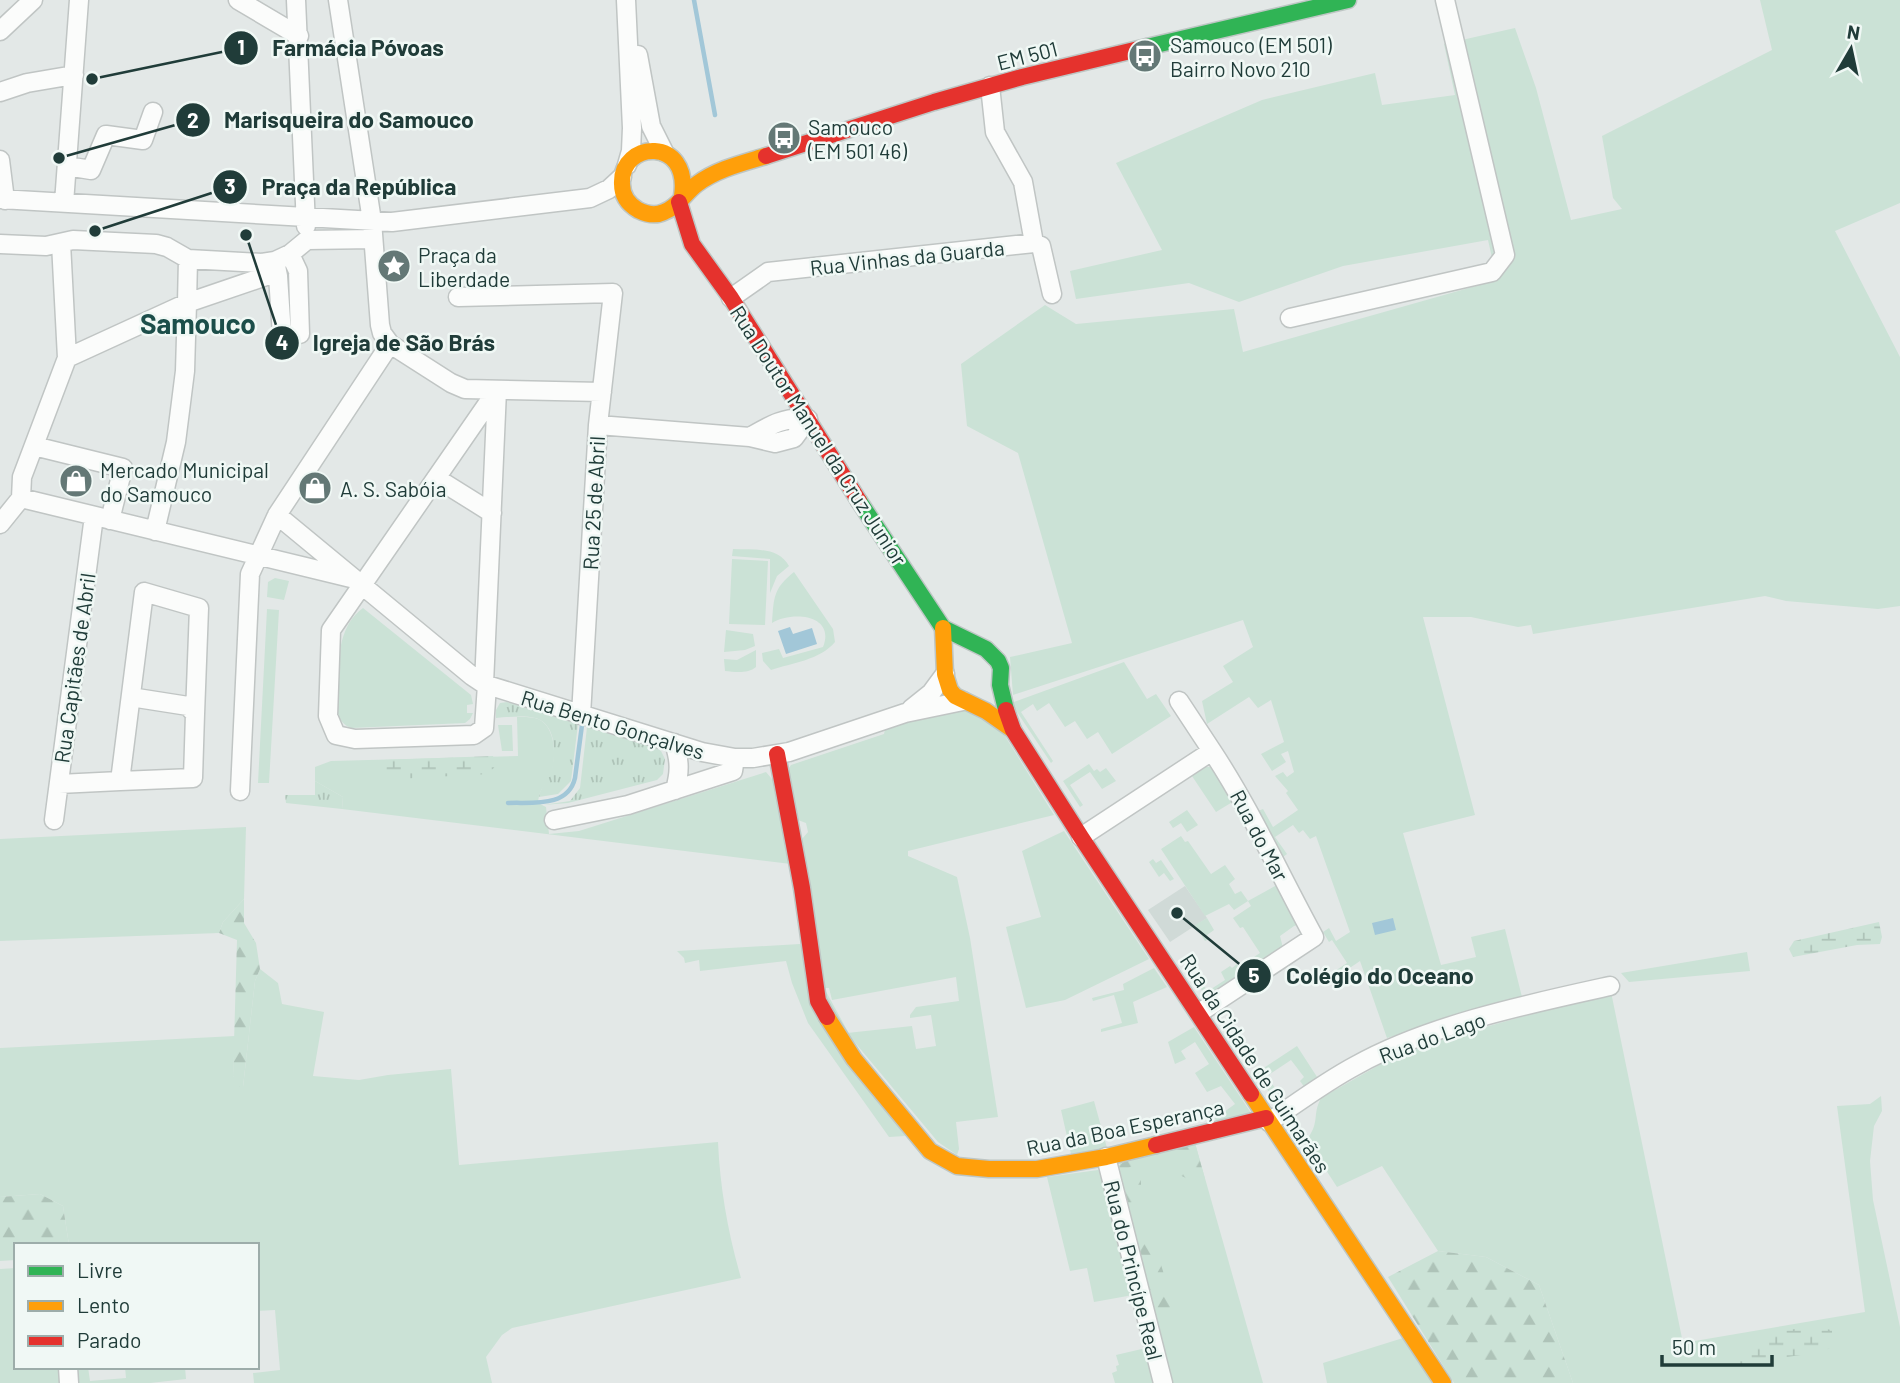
<svg xmlns="http://www.w3.org/2000/svg" width="1900" height="1383" viewBox="0 0 1900 1383" font-family="Barlow,sans-serif">
	<defs>
		<pattern id="forest-firs" width="22" height="20" patternUnits="userSpaceOnUse" patternTransform="scale(1.75)"><rect width="22" height="20" fill="#cbe2d6"/><path d="M5 1l3.5 6h-7zM16 11l3.5 6h-7z" fill="#aec3b8"/></pattern>
		<pattern id="wetland-marsh" width="20" height="14" patternUnits="userSpaceOnUse" patternTransform="scale(1.75)"><rect width="20" height="14" fill="#cbe2d6"/><path d="M1 5h8M5 5V1M11 12h8M15 12V8" fill="none" stroke="#aec3b8"/></pattern>
		<pattern id="park-tufts" width="24" height="20" patternUnits="userSpaceOnUse" patternTransform="scale(1.75)"><rect width="24" height="20" fill="#cbe2d6"/><path d="M3 7l-1-3M5 7V3M7 7l1-3M15 17l-1-3M17 17v-4M19 17l1-3" fill="none" stroke="#aec3b8"/></pattern>
	</defs>
	<rect width="100%" height="100%" fill="#e3e8e7"/>
	<path fill="#d0dad7" d="M1185,886L1207,918L1170,942L1148,910Z"/>
	<path fill="#cbe2d6" d="M1760,0H1900V203L1835,231L1900,357V606L1878,609L1786,601L1765,596L1533,634L1531,625L1518,627L1471,617H1423L1475,815L1403,833L1441,965L1476,957L1471,937L1505,929L1523,1001L1456,1017L1387,1038L1360,961L1335,978L1333,975L1327,979L1326,977L1347,963L1332,940L1329,942L1323,932L1329,928L1336,941L1350,932L1316,836L1310,839L1303,830L1299,833L1293,825L1275,837L1287,854L1283,857L1258,811L1263,809L1273,827L1298,810L1286,793L1288,791L1275,776L1283,772L1287,777L1294,772L1288,751L1281,754L1286,762L1272,771L1261,754L1284,742L1271,700L1258,708L1249,697L1207,724L1202,701L1233,682L1223,666L1253,647L1243,620L1013,695L1010,657L1072,643L1018,453L967,426L961,364L1045,305L1076,324L1234,309L1243,352L1497,280L1488,240L1343,266L1239,302L1189,283L1076,299L1070,271L1162,250L1116,163L1262,100L1375,73L1382,105L1455,95L1444,44L1515,28L1536,88L1571,220L1622,209L1613,198L1602,136L1772,50Z
		M733,549C752,550 778,546 789,566L777,576L770,593V559L732,556Z
		M732,559L768,561L765,625L729,624Z
		M794,572L833,629L835,642C820,660 792,663 771,670L763,661L762,653L779,649L783,658L823,647C836,614 791,611 772,623C774,597 773,589 794,572Z
		M275,578L289,581L284,600L267,597L268,582Z
		M363,608L471,695L473,704L467,705V713H473L470,719L465,723L351,728C344,725 339,720 338,713C339,679 332,630 363,608Z
		M267,609L279,610L269,783H258Z
		M726,630L753,634L755,646L745,650L724,652Z
		M756,650V667C748,674 735,672 725,671L724,659L737,660Z
		M1124,662L1147,699L1156,694L1171,716L1112,754L1098,732L1087,739L1075,721L1065,727L1049,703L1037,711L1033,704L1021,712L1053,761L1051,763L1011,703Z
		M963,708L995,720L1054,815L908,851V856L957,877L970,938L998,1117L956,1122L959,1149L957,1155L938,1142L847,1033L912,1026L916,1049L936,1046L931,1015L910,1018V1015L916,1007L959,1001L956,977L832,1000L829,988H825L802,839L808,832L806,823L798,820L787,771L791,765L884,734L885,729L943,711Z
		M517,717C525,717 536,716 543,722C556,733 556,759 551,774C546,787 540,785 538,803L546,807L549,834L579,831L766,772L777,785L791,864L342,809L343,797L315,781V767L331,761L518,756Z
		M498,725H512L513,751H502Z
		M1089,764L1094,771L1097,769L1100,772L1106,768L1116,781L1102,789L1090,772L1070,785L1083,805L1080,807L1063,781Z
		M1206,767H1210L1234,801L1216,812L1192,776Z
		M1187,810L1198,825L1187,832L1181,823L1173,828L1169,822Z
		M246,827L244,899L223,922L219,933L0,941V839Z
		M1064,831L1149,959L1065,1000L1026,1008L1006,927L1041,917L1022,851Z
		M1181,836L1185,842L1188,841L1211,874L1225,865L1235,879L1229,884L1235,894L1241,891L1248,901L1277,885L1301,924L1294,926L1280,936L1283,948L1210,994L1203,992L1194,979L1197,977L1208,991L1225,980L1221,972L1230,966L1232,968L1237,964L1239,967L1260,953L1243,927L1240,928L1233,918L1251,906L1248,901L1234,910L1229,904L1205,916L1161,849Z
		M1153,859L1156,863L1161,860L1174,879L1170,881L1164,873L1159,877L1149,862Z
		M1207,918L1214,930L1207,935L1209,939L1205,941L1195,925Z
		M800,944L905,1136L889,1137L808,1023L792,983L786,961L700,971L699,960L685,963L684,958L677,951Z
		M1747,952L1750,971L1629,982L1621,973Z
		M1154,968L1167,987L1133,1002L1138,1023L1101,1032V1029L1122,1023L1114,995L1093,1001L1092,998L1124,990L1123,984Z
		M260,969L278,983L282,1004L324,1012L313,1076L359,1080L388,1075L451,1069L459,1165L718,1142C720,1188 728,1233 741,1278L512,1328L502,1335L486,1357L492,1383H254L253,1373L280,1370L275,1310L257,1311V1245H69L63,1206L40,1194L0,1197V1048L235,1036L233,1076L243,1087L255,981Z
		M1611,992L1683,1343L1865,1312L1837,1106L1870,1104L1881,1096L1882,1111L1874,1126L1870,1161L1873,1200L1900,1327V1383H1573L1539,1285L1486,1257L1438,1251L1382,1166L1337,1187L1311,1147L1308,1138C1320,1121 1312,1115 1321,1098L1395,1056L1435,1041Z
		M1194,1027L1251,1113L1216,1121L1213,1111L1217,1110L1220,1115L1235,1104L1221,1086L1207,1092L1195,1073L1209,1064L1195,1042L1181,1051L1186,1059L1175,1064L1168,1042Z
		M1297,1046L1319,1080L1305,1088L1300,1081L1304,1077L1291,1060L1267,1076L1279,1094L1273,1098L1256,1073Z
		M1094,1101L1107,1148L1071,1154L1061,1110Z
		M1195,1143L1263,1383H1173L1130,1235L1119,1159Z
		M1098,1170L1104,1174L1133,1295L1094,1302L1087,1268L1070,1271L1047,1177Z
		M16,1268V1367H63L64,1383H0V1269Z
		M1403,1338L1433,1383H1327L1323,1363Z
		M1146,1348L1155,1383H1115L1112,1373L1117,1371L1116,1366L1119,1365L1116,1355Z
		M73,1367H88L90,1381L126,1378L125,1367H185L186,1379L150,1383H75Z"/>
	<path fill="url(#forest-firs)" d="M244,899V923L256,943L260,969L255,981L243,1087H237L233,1076L237,940L219,933L223,922Z
		M1195,1143L1205,1179L1196,1182C1178,1176 1167,1169 1166,1147Z
		M1133,1156L1132,1166L1123,1171V1176L1141,1177V1193L1147,1199C1143,1210 1137,1214 1125,1216L1115,1168Z
		M40,1194L63,1206L69,1245H16V1260L0,1261V1197Z
		M1145,1228C1157,1246 1173,1298 1173,1321L1159,1329L1130,1235Z
		M1438,1251L1486,1257L1539,1285L1573,1383H1454L1388,1277Z"/>
	<path fill="url(#wetland-marsh)" d="M493,756L496,765L489,774L396,779L382,774L375,766L383,760Z
		M1879,922L1882,937L1880,944L1857,945L1793,957L1789,949L1794,941Z
		M1814,1327L1832,1330V1347L1822,1352L1780,1358L1750,1367L1735,1362C1755,1330 1780,1331 1814,1327Z"/>
	<path fill="url(#park-tufts)" d="M507,702L578,724L571,781L558,794L539,797C540,787 548,782 551,772C556,755 557,724 535,718C524,715 508,717 496,718V710L500,703Z
		M587,727L652,745L661,751L665,759L663,774L657,780L568,803L543,805L570,801L580,788Z
		M315,781L343,797L342,809L286,803L285,795H315Z"/>
	<path fill="#a2c7d8" d="M790,627L793,634L812,628L817,644L786,654L778,631Z
		M1393,918L1396,930L1375,935L1372,923Z"/>
	<g fill="none" stroke-linecap="round" stroke-linejoin="round">
		<path stroke="#a2c7d8" stroke-width="4.5" d="M694,0L715,115
			M508,803C532,802 568,808 575,778L582,725"/>
		<defs>
			<path id="street" d="M238,0L299,36
				M296,0L306,226
				M338,0L372,221L380,325L382,333L390,344L451,383L465,389L602,392
				M626,0L632,128L631,151L627,165
				M0,31L33,0
				M638,55L651,126L664,152
				M990,86L995,132L1023,182L1034,243
				M0,92L27,83L74,75
				M0,160L5,200
				M67,166L91,170L106,135L143,140L153,112
				M0,199L392,222L590,198L609,189L622,177
				M64,203L79,0
				M0,244L46,246L73,240L156,244L167,247L188,259L262,263L275,261L290,254L307,240L373,239
				M188,259L187,303L269,275L275,261
				M275,261L278,276L282,335L300,334L298,271L290,254
				M458,297L613,293L598,425L581,715
				M731,298L768,272L1034,243L1041,246L1052,294
				M1290,318L1492,272L1505,255L1445,0
				M67,358L187,303L185,371L176,442L155,531
				M598,425L750,437L775,443L794,438L808,419C785,416 769,426 750,437
				M34,446L123,468L110,520
				M436,478L492,513
				M21,498L351,578
				M277,515L472,676L484,684L702,752L735,758H753L789,752L905,713L963,701
				M0,524L21,498L22,477L67,358L61,243
				M484,684L497,390
				M487,685L484,728L474,735L355,739L336,735L328,716L331,630L497,390
				M131,701L137,698L188,706L195,714L193,778L120,781L144,592L199,608L195,714
				M1179,701L1212,751
				M911,709L931,693L945,674
				M674,743C680,761 680,772 675,790
				M59,784L120,781
				M240,791L250,574L277,515L390,344
				M54,820L94,516
				M554,820L628,805L733,771L735,758
				M1081,837L1212,751C1251,810 1280,875 1314,937L1199,1013
				M1269,1122C1297,1103 1325,1082 1355,1066C1428,1025 1528,1004 1610,986
				M1106,1157L1163,1383
				M68,1367L69,1383"/>
			<path id="fast" d="M1147,47L1348,0
				M859,501L943,628L986,649L998,661L1001,668L1000,685L1006,710"/>
			<path id="slow" d="M682,196C691,136 620,140 622,184C622,195 628,204 638,210C646,214 656,216 664,212C678,207 685,193 697,184C717,169 743,163 766,156
				M943,628L945,674L950,690L955,696L986,711L1013,730
				M827,1017L854,1059L930,1151L957,1166L989,1169H1037L1106,1157L1156,1145
				M1251,1094L1443,1383"/>
			<path id="jam" d="M766,156L934,102L1022,77L1147,47
				M679,202L692,244L731,298L859,501
				M1006,710L1013,730L1081,837L1251,1094
				M777,754L802,888L818,1001L827,1017
				M1156,1145L1266,1118"/>
		</defs>
		<use href="#street" stroke="#c0c5c4" stroke-width="21"/>
		<use href="#fast" stroke="#bec6c4" stroke-width="19"/>
		<use href="#slow" stroke="#bec6c4" stroke-width="19"/>
		<use href="#jam" stroke="#bec6c4" stroke-width="19"/>
		<use href="#street" stroke="#fbfcfb" stroke-width="18"/>
		<use href="#fast" stroke="#30b455" stroke-width="16"/>
		<use href="#slow" stroke="#ff9f0a" stroke-width="16"/>
		<use href="#jam" stroke="#e5322d" stroke-width="16"/>
	</g>
	<defs>
		<symbol id="bus-disc" viewBox="-11 -11 22 22"><circle r="9.5" fill="#647876" stroke="#f0f8f5"/><path d="M-5-6H5V4H4V6H2V4H-2V6H-4V4H-5ZM-3.5-4V0h7V-4ZM-3.5 1.2v1.5H-2V1.2ZM2 1.2v1.5H3.5V1.2Z" fill="#fff"/></symbol>
		<symbol id="sight-disc" viewBox="-11 -11 22 22"><circle r="9.5" fill="#647876" stroke="#f0f8f5"/><path d="M0-6L1.8-2.2L6-1.7L2.9 1.2L3.7 5.4L0 3.3L-3.7 5.4L-2.9 1.2L-6-1.7L-1.8-2.2Z" fill="#fff"/></symbol>
		<symbol id="shop-disc" viewBox="-11 -11 22 22"><circle r="9.5" fill="#647876" stroke="#f0f8f5"/><path d="M-5-2.5h2.3a2.7 3.5 0 0 1 5.4 0H5L5.5 6h-11ZM-1.5-2.5h3a1.5 2.3 0 0 0-3 0Z" fill="#fff"/></symbol>
	</defs>
	<g fill-rule="evenodd">
		<use href="#bus-disc" x="1126" y="37" width="38" height="38"/>
		<use href="#bus-disc" x="765" y="119" width="38" height="38"/>
		<use href="#sight-disc" x="375" y="247" width="38" height="38"/>
		<use href="#shop-disc" x="57" y="462" width="38" height="38"/>
		<use href="#shop-disc" x="296" y="469" width="38" height="38"/>
	</g>
	<g text-anchor="middle" dominant-baseline="central" stroke-width="5" stroke-linejoin="round" paint-order="stroke">
		<g font-size="21" fill="#203c39" stroke="#f0f8f5" text-anchor="start">
			<text x="1170" y="44">Samouco (EM 501)<tspan x="1170" dy="24">Bairro Novo 210</tspan></text>
			<text x="808" y="126">Samouco<tspan x="808" dy="24">(EM 501 46)</tspan></text>
			<text x="418" y="254">Praça da<tspan x="418" dy="24">Liberdade</tspan></text>
			<text x="100" y="469">Mercado Municipal<tspan x="100" dy="24">do Samouco</tspan></text>
			<text x="340" y="488">A. S. Sabóia</text>
		</g>
		<g font-size="21" fill="#203c39" stroke="#f0f8f5">
			<text transform="translate(1027 55) rotate(-14)">EM 501</text>
			<text transform="translate(907 257) rotate(-6)">Rua Vinhas da Guarda</text>
			<text transform="translate(819 435) rotate(57)">Rua Doutor Manuel da Cruz Junior</text>
			<text transform="translate(593 503) rotate(-87)">Rua 25 de Abril</text>
			<text transform="translate(74 668) rotate(-82)">Rua Capitães de Abril</text>
			<text transform="translate(613 724) rotate(17)">Rua Bento Gonçalves</text>
			<text transform="translate(1260 835) rotate(62)">Rua do Mar</text>
			<text transform="translate(1432 1037) rotate(-20)">Rua do Lago</text>
			<text transform="translate(1256 1063) rotate(57)">Rua da Cidade de Guimarães</text>
			<text transform="translate(1125 1127) rotate(-12)">Rua da Boa Esperança</text>
			<text transform="translate(1134 1270) rotate(76)">Rua do Princípe Real</text>
		</g>
		<g font-size="28" font-weight="bold" fill="#1c4e4a" stroke="#f0f8f5">
			<text x="198" y="323">Samouco</text>
		</g>
	</g>
	<path fill="none" stroke="#203c39" stroke-width="2.5" d="M92 79L241 48M59 158L193 120M95 231L230 187M246 235L282 343M1177 913L1254 976"/>
	<g fill="#203c39" stroke="#f0f8f5" stroke-width="2.5">
		<circle cx="92" cy="79" r="7"/>
		<circle cx="59" cy="158" r="7"/>
		<circle cx="95" cy="231" r="7"/>
		<circle cx="246" cy="235" r="7"/>
		<circle cx="1177" cy="913" r="7"/>
		<circle cx="241" cy="48" r="18"/>
		<circle cx="193" cy="120" r="18"/>
		<circle cx="230" cy="187" r="18"/>
		<circle cx="282" cy="343" r="18"/>
		<circle cx="1254" cy="976" r="18"/>
	</g>
	<g font-size="21" text-anchor="middle" font-weight="bold" fill="#fff">
		<text x="241" y="55">1</text>
		<text x="193" y="128">2</text>
		<text x="230" y="194">3</text>
		<text x="282" y="350">4</text>
		<text x="1254" y="983">5</text>
	</g>
	<g font-size="23" text-anchor="middle" font-weight="bold" fill="#203c39" stroke="#f0f8f5" stroke-width="5" stroke-linejoin="round" paint-order="stroke">
		<text x="358" y="56">Farmácia Póvoas</text>
		<text x="349" y="128">Marisqueira do Samouco</text>
		<text x="359" y="195">Praça da República</text>
		<text x="404" y="351">Igreja de São Brás</text>
		<text x="1380" y="984">Colégio do Oceano</text>
	</g>
	<rect x="14" y="1243" width="245" height="126" fill="#f0f8f5" stroke="#9dadaa" stroke-width="2"/>
	<rect x="28" y="1266" width="35" height="10" fill="#30b455" stroke="#9dadaa" stroke-width="2"/>
	<text x="77" y="1278" font-size="21" fill="#203c39">Livre</text>
	<rect x="28" y="1301" width="35" height="10" fill="#ff9f0a" stroke="#9dadaa" stroke-width="2"/>
	<text x="77" y="1313" font-size="21" fill="#203c39">Lento</text>
	<rect x="28" y="1336" width="35" height="10" fill="#e5322d" stroke="#9dadaa" stroke-width="2"/>
	<text x="77" y="1348" font-size="21" fill="#203c39">Parado</text>
	<g transform="translate(1851 49) rotate(9)" stroke="#f0f8f5" stroke-width="5" paint-order="stroke">
	<path d="M0-5L12 26L0 18L-12 26Z" fill="#203c39"/>
	<text y="-10" font-size="19" font-weight="bold" text-anchor="middle" fill="#203c39">N</text>
	</g>
	<path d="M1662 1355v10h110v-10" fill="none" stroke="#203c39" stroke-width="3.5"/>
	<text x="1672" y="1355" font-size="21" fill="#203c39" stroke="#f0f8f5" stroke-width="5" paint-order="stroke">50 m</text>
</svg>
